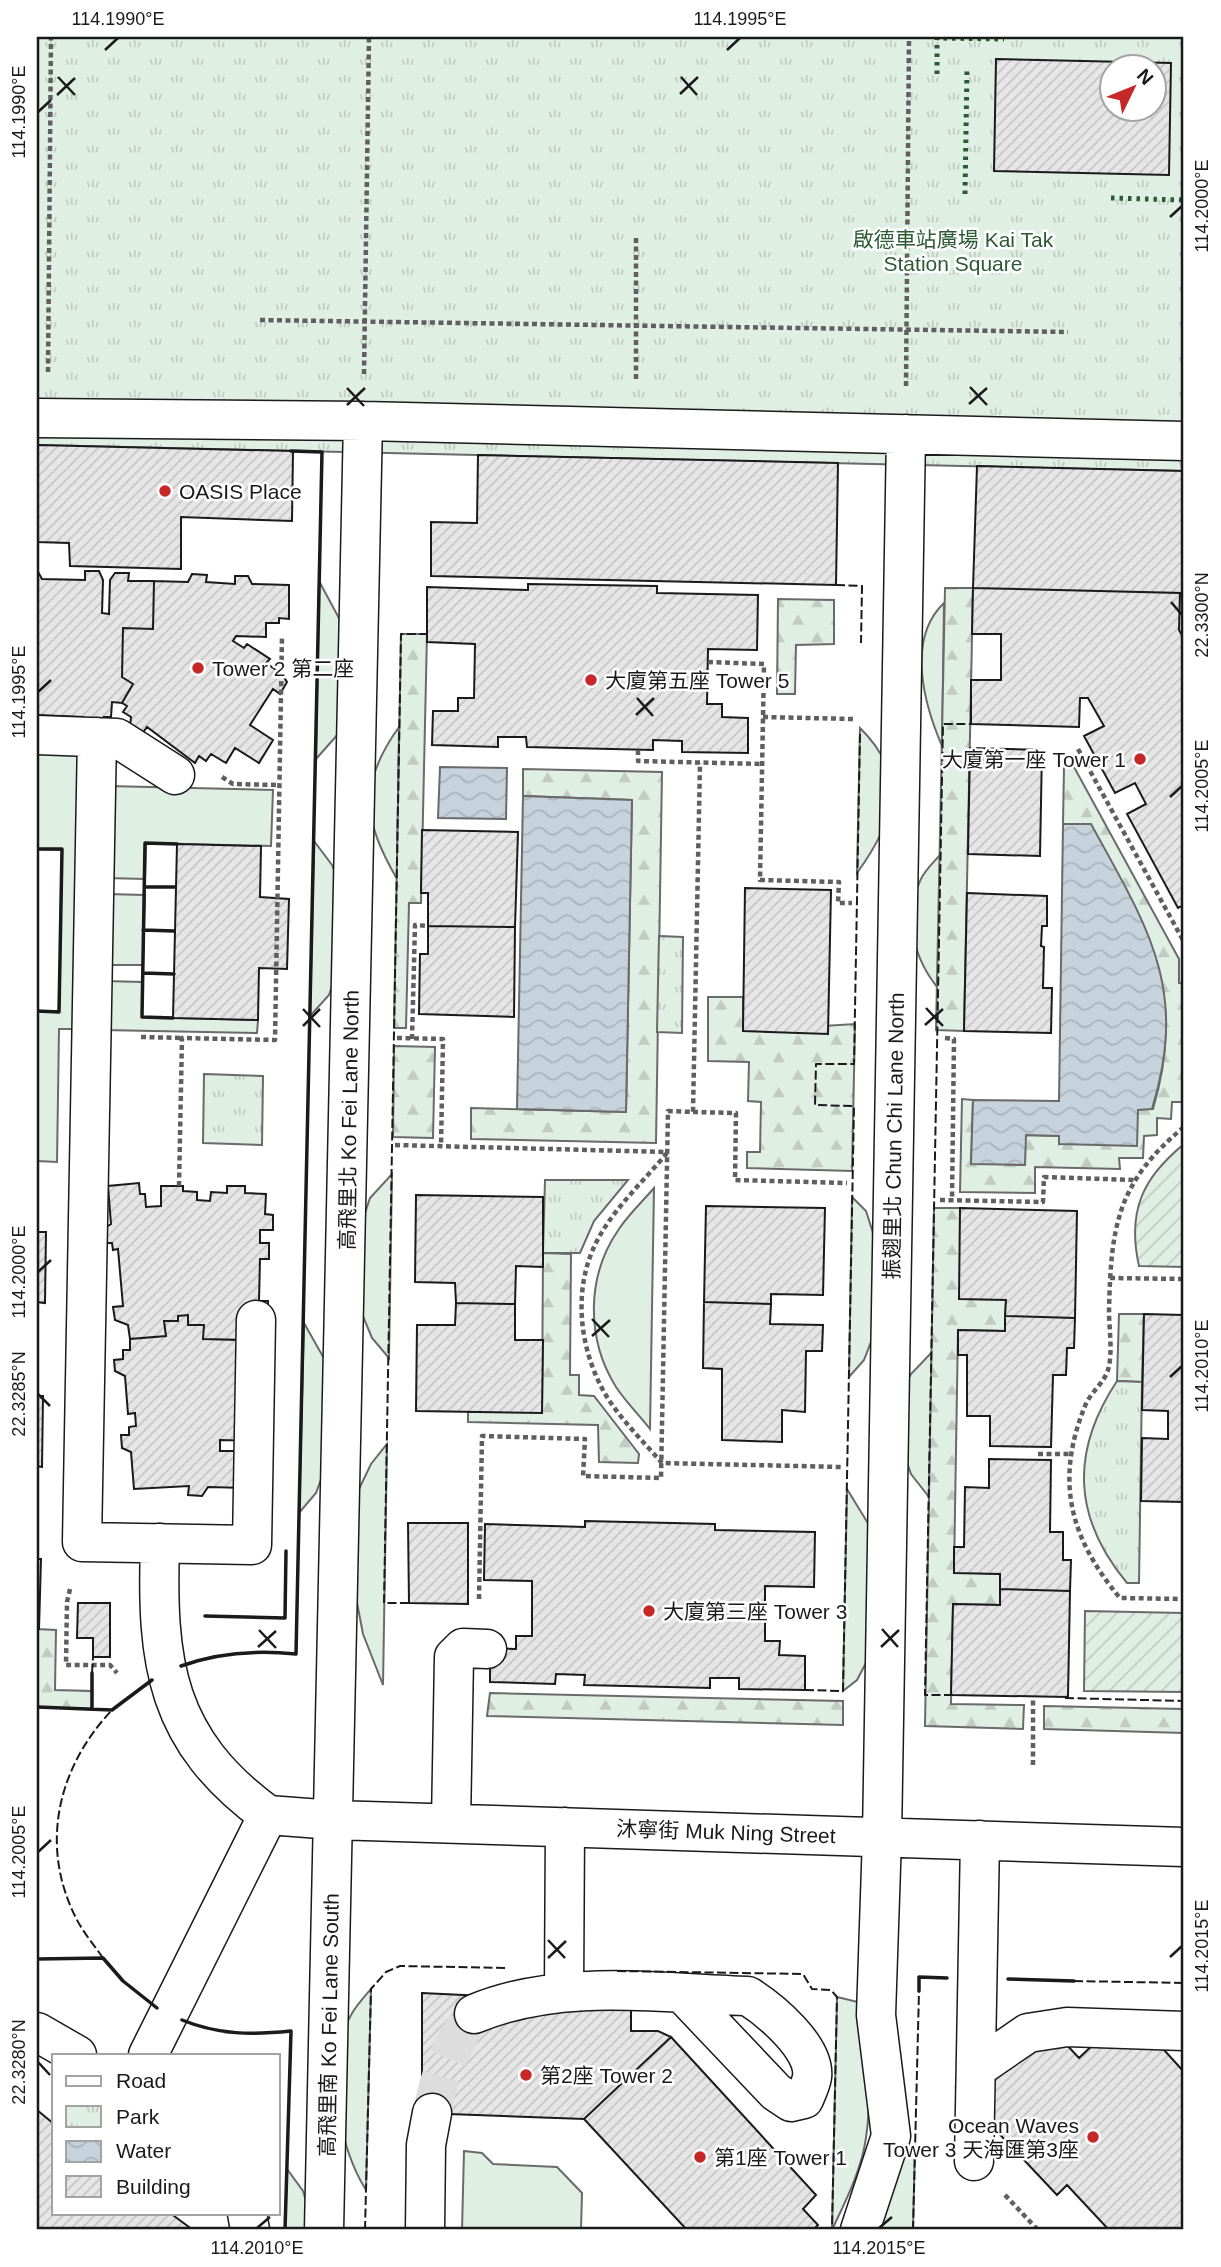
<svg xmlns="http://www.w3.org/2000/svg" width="1221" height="2267" viewBox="0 0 1221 2267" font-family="Helvetica,'Noto Sans TC',sans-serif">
	<defs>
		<pattern id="forest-firs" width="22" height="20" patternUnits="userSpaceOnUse" patternTransform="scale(1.75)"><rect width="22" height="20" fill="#e0efe3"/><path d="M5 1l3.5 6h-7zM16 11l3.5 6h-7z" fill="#c0ccc2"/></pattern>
		<pattern id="park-tufts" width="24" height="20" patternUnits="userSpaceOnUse" patternTransform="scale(1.75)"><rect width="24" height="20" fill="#e0efe3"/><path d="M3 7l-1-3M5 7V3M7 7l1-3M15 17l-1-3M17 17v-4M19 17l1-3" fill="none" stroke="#c0ccc2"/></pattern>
		<pattern id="garden-furrows" width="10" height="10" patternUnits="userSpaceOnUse" patternTransform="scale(1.75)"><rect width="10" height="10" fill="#e0efe3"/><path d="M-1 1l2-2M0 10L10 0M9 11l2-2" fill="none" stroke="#c0ccc2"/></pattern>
		<pattern id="water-waves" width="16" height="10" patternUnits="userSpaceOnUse" patternTransform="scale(1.75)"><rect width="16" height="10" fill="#c6d2dc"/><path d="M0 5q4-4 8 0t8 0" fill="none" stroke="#aab4bc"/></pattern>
		<pattern id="building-hatch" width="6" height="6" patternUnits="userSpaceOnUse" patternTransform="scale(1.75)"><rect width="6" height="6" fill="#e6e6e6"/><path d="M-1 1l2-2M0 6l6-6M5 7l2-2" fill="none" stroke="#c5c5c5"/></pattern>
	</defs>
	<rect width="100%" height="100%" fill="#fff"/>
	<path fill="#e0efe3" stroke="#6a6a6a" stroke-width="2" d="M319,581L340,620L339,733L316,759Z
		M944,603L942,746C924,704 906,639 944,603Z
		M399,727L397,879C363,820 358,784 399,727Z
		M860,728C910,777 894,822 857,873Z
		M37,748L86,749L80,1029H59L57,1162L37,1161V1011H59L62,850L37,849Z
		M108,786L273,790L271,846L146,843L145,879L106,878Z
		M314,841L332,865L343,895L339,966L329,995L310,1016Z
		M940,855L938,988C914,959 903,917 920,881C924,871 933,863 940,855Z
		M106,894L145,895L143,965H105Z
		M104,981L142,982V1017L258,1020L257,1033L103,1030Z
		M392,1174L389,1358L372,1338L362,1314L358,1234L370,1198Z
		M654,1188L650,1429C639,1415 626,1402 616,1387C586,1339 586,1276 619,1229C629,1214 643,1201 654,1188Z
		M852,1197L866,1211L874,1236V1334L864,1360L849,1377Z
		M304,1323L326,1362V1466L316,1493L299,1513Z
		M932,1352L929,1497L911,1474L903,1451L901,1393L911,1374Z
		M387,1444L383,1685L363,1634L354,1587L359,1489L371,1464Z
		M847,1489L869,1525L868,1659L857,1680L843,1691Z
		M371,1989L366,2190C338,2146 323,2062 351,2015C356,2006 364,1997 371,1989Z
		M837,1997L862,2003C866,2051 874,2101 864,2149C858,2177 844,2204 832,2230Z
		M915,2146L913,2230H880L903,2159Z
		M464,2151L482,2153L493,2164L557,2167L582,2193L581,2230H462Z
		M287,2169L303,2191L315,2230H285Z"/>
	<path fill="url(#forest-firs)" stroke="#6a6a6a" stroke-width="2" d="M945,588H973L964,1031L936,1030Z
		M778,599L834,600V644L796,645L795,694H777Z
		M401,634H427L421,903H409L406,1028H394Z
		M1064,767H1074L1179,959V983L1184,984V1102H1172L1171,1119L1157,1118V1135L1144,1136L1143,1158H1119L1120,1169L1035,1167V1193L960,1192L962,1099L973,1100L971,1163L1024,1165L1025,1135L1060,1136L1059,1144L1138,1109H1153C1188,989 1147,927 1091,825L1063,824Z
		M523,769L662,772L656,1143L471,1139V1108L626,1112L632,800L523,796Z
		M708,997H743V1031L855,1024L852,1171L747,1168V1152H760L761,1102L748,1101L749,1062L708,1061Z
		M394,1046L435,1047L433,1138L393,1137Z
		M934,1208H960L1006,1300L1005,1331L958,1330L954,1572L1000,1574V1605L953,1604L951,1704L1024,1705L1023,1729L925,1726Z
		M543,1253L571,1254L570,1375H579V1395L594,1396L639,1454L638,1463L599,1462L598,1425L468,1422V1412H542Z
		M1119,1314H1144L1142,1382L1117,1381Z
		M37,1629L56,1630L55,1690L92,1691V1709L37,1707Z
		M490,1693L843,1701V1725L487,1716Z
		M1044,1706L1184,1709V1733L1044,1729Z"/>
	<path fill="url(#park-tufts)" stroke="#6a6a6a" stroke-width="2" fill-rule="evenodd" d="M37,37H1184V471L37,445ZM1112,66H1154V108H1112Z
		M659,936L683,937L682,1033L657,1032Z
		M204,1074L263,1076L262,1145L203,1143Z
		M545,1180H628L594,1221L580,1253H543Z
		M1117,1381L1142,1382L1139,1583H1127C1073,1518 1070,1452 1117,1381Z"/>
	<path fill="url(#garden-furrows)" stroke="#6a6a6a" stroke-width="2" d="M1184,1144V1267L1139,1266C1127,1212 1142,1178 1184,1144Z
		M1085,1611L1184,1613V1692L1084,1691Z"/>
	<path fill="url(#water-waves)" stroke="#6a6a6a" stroke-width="2" d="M440,767L507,768L506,819L438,818Z
		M523,796L632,800L626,1112L517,1109Z
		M1063,824H1091C1148,928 1189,988 1152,1109L1138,1110L1137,1146L1059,1144V1136L1026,1135L1025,1165L971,1164L973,1100L1059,1101Z"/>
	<path fill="url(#building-hatch)" stroke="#1a1a1a" stroke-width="2" fill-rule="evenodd" d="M996,59L1171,63L1169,175L994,171ZM1112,66H1154V108H1112Z
		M37,445L293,451L292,521L181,517V569L70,566L69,543L37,542Z
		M478,455L838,463L836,585L431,576V522L477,523Z
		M977,466L1184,471V593L973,588Z
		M37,570L42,579L85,580V571H99L103,580L102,613L109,614L110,580L115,573H129L128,581H154L153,629L123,628L122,677L133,684L122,703L112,702L111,717H104V726H88L83,717L37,715Z
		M192,574L207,575L206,582L235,584V576H248L252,584L289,585V619L279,618V623H266V637L236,636L233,641L244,648L247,644L270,659L266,663L282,674L287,682L280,694L273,689L250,725L273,740L259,763L235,748L226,763L211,754L206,761L199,756L195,763L147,727L142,734L130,727L131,717L123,712L127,706L122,703L133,684L122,677L123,628L153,629L154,581L188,582Z
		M528,584L657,586V593L758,595L757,650L708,649L707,704H722V717L748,718V753L682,752V741L653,740V750L527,747L526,737H498V747L432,745L433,711H458V698H474L475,644L427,642V587L528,590Z
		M973,588L1180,593L1179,630L1184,639V905L1178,908L1127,814L1146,804L1135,783L1115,793L1084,736L1104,726L1088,698H1080L1079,727L971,724V680H1001V634H972Z
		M970,748L1042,750L1040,856L968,854Z
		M422,830L518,832L515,927L428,926V893H421Z
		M177,844L261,846L260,897L289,899L287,969L259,968L258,1020L173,1018Z
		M745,888L831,890L828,1034L743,1031Z
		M967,893L1047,896V926H1042L1041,946L1044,947L1043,988H1052L1051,1033L964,1031Z
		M428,926L515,927L514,1017L419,1014L420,954H428Z
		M139,1183L140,1194H145L146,1207L161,1206V1186H183V1191L197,1192V1200L210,1201L211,1192L227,1193V1186H245V1193L266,1194L265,1214L273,1215V1230H260V1243H269V1259H260L259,1301H268V1318L238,1340L203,1339L204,1325H188V1315L178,1316V1321H164L166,1336L130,1339L128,1325L115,1320L113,1307L123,1306L118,1249L113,1250L112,1243H104L103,1229L111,1224L108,1186Z
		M416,1195L543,1197V1267L516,1266L515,1304L456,1303L455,1283L415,1282Z
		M706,1206L825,1208L823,1295L771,1294V1304L704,1302Z
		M960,1208L1077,1211L1075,1318L1005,1316L1006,1300L959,1299Z
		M37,1232H46L45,1303L37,1302Z
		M704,1302L771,1304L770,1324L823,1325L822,1351H806L805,1412L782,1410V1442L722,1440V1369L703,1368Z
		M456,1303L515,1304V1340H543L542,1413L416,1411L417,1325H455Z
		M1144,1314L1184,1315V1502L1141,1501L1142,1438L1168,1439V1411L1142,1410Z
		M188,1315V1325H204L203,1339L248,1340L257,1441L220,1440V1451H235L246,1488L208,1487L202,1496L188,1495L189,1486L134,1489L131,1452L122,1448L121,1435H129V1427L136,1426L135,1413L128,1414L125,1376L115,1371L114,1360L123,1359V1350H130V1339L166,1336L164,1321H178V1316Z
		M1005,1316L1075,1318L1074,1348H1067L1066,1375H1053L1051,1447L990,1446V1416H967V1355H958V1330L1005,1331Z
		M37,1396H43L42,1467L37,1466Z
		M989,1459L1051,1460L1050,1532H1063V1560H1071L1070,1591L1000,1589V1574L954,1573V1547H964L965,1487L989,1488Z
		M585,1521L715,1524V1530L815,1532L814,1587L765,1586V1641H780L779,1655L805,1656V1690L739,1689V1678H710V1688L584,1685L585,1675L556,1674L555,1684L490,1682V1648L516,1649V1636H532V1581L484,1580L485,1524L585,1527Z
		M408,1523H468V1604L409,1603Z
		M37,1559H41L39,1629H37Z
		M1000,1589L1070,1591L1068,1697L951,1695L953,1604L1000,1605Z
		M78,1603H110V1657H93V1638H77Z
		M422,1993L631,2003V2031H658L671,2037L584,2119L422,2113Z
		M1115,2024L1146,2030L1184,2072V2230H1109L1067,2185L1057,2195L956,2088L1052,2029L1079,2058Z
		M671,2037L816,2195L803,2209L818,2225L813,2230H687L584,2119Z
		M37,2110L54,2124V2213H170L193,2230H37Z"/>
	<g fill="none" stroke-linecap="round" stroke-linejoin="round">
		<path stroke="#ddd" stroke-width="38" stroke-dasharray="38 19" stroke-linecap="butt" d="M432,2113C439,2075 450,2045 474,2014"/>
		<defs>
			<path id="minor" d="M37,418L363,421L1184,441
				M37,735L117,738L175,775
				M97,737L82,1542L252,1545L256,1320
				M160,1543C156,1663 165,1740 268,1815
				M268,1815L334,1820L1184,1847
				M451,1823L454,1657L463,1648L487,1649
				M564,1990L565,1827
				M474,2014C560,1978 657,1993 748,1996C770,2010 816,2048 812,2077C811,2084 807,2092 804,2099L791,2102L776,2092L683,1994
				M37,2032L77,2055
				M148,2055L268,1815
				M977,2068L1028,2033L1067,2027L1184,2031
				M974,2161L980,1840
				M247,2213L250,2230
				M324,2230L363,421
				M425,2230L426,2145L432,2113
				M860,2230L891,2136L876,2015L882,1837L906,434"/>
		</defs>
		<use href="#minor" stroke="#1a1a1a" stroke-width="41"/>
		<path stroke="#5f5f5f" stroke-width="4.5" stroke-dasharray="5 3.5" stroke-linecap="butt" d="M260,320L1068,332
			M48,372L51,37
			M364,374L369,37
			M636,379V235
			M906,386L909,37
			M708,662L764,664L760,880L839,882L838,903H852
			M763,717L853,719
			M1078,749L1184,942
			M638,750V761L762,764
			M222,777L233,784L279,785
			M141,1037L182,1038
			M397,1038L443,1039L441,1146
			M945,1038L954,1039L952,1200
			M412,1039L415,925L428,926
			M693,1112L736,1113L735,1180L847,1183
			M1184,1127C1116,1183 1111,1228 1109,1311C1109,1328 1113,1353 1108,1370C1104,1383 1090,1393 1085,1406C1055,1480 1069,1537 1120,1598L1184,1599
			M395,1145L667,1152
			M667,1153C642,1183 610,1212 594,1247C573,1293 580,1349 604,1392C619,1418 643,1441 662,1463L841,1467
			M179,1186L182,1038L275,1040L282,636
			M940,1200L1043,1202L1044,1177L1135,1180
			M1110,1278L1184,1279
			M1038,1454H1071
			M70,1589L67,1602L66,1665H110L117,1673
			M479,1599L482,1436L585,1439L583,1476L661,1478L668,1111L693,1112L700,763
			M1033,1765V1697
			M1005,2195L1038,2230"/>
		<use href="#minor" stroke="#fff" stroke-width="38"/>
		<path stroke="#2b5a34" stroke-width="5" stroke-dasharray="3.5 5" stroke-linecap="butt" d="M937,74V38L1004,39
			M965,194L967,69
			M1111,198L1184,200"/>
		<path stroke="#1a1a1a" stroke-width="2" stroke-dasharray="9 3.5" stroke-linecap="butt" d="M836,585L862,586L861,643
			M409,1603H384L401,634H427
			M92,1673L93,1657
			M805,1690L843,1691L854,1106L815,1105L816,1064H854L860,734
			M953,1695H925L943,724H971
			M1065,1698L1184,1701
			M103,1958C94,1945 83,1932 76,1918C39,1845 58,1767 112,1710
			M617,1971L803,1974L812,1989L831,1990L837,1997L832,2230
			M1074,1981L1184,1983
			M365,2230L371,1989L386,1972L400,1966L506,1968
			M913,2230L919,1991"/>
		<path stroke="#1a1a1a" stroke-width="3.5" d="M37,849H62L59,1012L37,1011
			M145,887H175
			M143,930L174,931
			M143,973L174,974
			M173,1018L142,1017L145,843L177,844
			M205,1616L285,1618L286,1551
			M181,1666C219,1652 256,1650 296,1654L322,452L291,451
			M37,1707L112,1710L152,1680
			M92,1709V1673
			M37,1959L103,1958L123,1981L157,2008
			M1008,1979L1074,1981
			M919,1991V1977L947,1978
			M182,2020C219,2035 252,2035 291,2031L285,2230"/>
	</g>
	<path fill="none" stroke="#1a1a1a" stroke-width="2.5" d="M105,50L118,38M727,50L740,38M58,77L75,95M681,77L697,95M680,94L698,77M57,95L75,78M38,112L51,100M1170,217L1182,206M970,387L987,405M347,388L364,406M969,404L987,388M347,405L365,388M1171,602L1182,615M38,692L51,680M637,698L653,716M636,715L654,698M1170,797L1182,786M926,1008L943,1026M303,1009L320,1027M925,1025L943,1009M303,1026L320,1009M38,1272L51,1260M592,1319L609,1337M592,1336L610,1320M1170,1377L1182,1366M38,1394L50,1406M882,1629L898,1647M259,1630L276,1648M258,1647L276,1631M881,1647L899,1630M38,1852L51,1840M548,1940L565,1958M1170,1957L1182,1946M548,1958L566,1941M38,2062L50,2075M257,2228L270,2217M879,2228L892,2217"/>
	<g fill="#c62828" stroke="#fff" stroke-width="2.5">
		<circle cx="165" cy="491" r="7"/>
		<circle cx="198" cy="668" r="7"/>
		<circle cx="591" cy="680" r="7"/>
		<circle cx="1140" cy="759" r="7"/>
		<circle cx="649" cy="1611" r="7"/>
		<circle cx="526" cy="2075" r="7"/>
		<circle cx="1093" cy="2137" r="7"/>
		<circle cx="700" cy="2157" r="7"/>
	</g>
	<g text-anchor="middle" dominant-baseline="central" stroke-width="5" stroke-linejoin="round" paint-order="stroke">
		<g font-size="21" fill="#2b5a34" stroke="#fff">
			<text x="953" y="239">啟德車站廣場 Kai Tak<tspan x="953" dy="24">Station Square</tspan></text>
		</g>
		<g font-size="21" fill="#1a1a1a" stroke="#fff" text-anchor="start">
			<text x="179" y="491">OASIS Place</text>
			<text x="212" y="668">Tower 2 第二座</text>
			<text x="605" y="680">大廈第五座 Tower 5</text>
			<text x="1126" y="759" text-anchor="end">大廈第一座 Tower 1</text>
			<text x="663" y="1611">大廈第三座 Tower 3</text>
			<text x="540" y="2075">第2座 Tower 2</text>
			<text x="1079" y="2125" text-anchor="end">Ocean Waves<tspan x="1079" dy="24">Tower 3 天海匯第3座</tspan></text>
			<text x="714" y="2157">第1座 Tower 1</text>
		</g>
		<g font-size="21" fill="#1a1a1a" stroke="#fff">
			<text transform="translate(349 1120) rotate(-89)">高飛里北 Ko Fei Lane North</text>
			<text transform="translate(894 1136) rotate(-89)">振翅里北 Chun Chi Lane North</text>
			<text transform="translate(726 1832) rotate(2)">沐寧街 Muk Ning Street</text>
			<text transform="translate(329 2025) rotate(-89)">高飛里南 Ko Fei Lane South</text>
		</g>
	</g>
	<rect width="1221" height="2267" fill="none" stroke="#ffffff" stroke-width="77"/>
	<rect x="52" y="2054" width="228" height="161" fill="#ffffff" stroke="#a3a3a3" stroke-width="2"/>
	<rect x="66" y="2076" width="35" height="10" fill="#ffffff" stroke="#a3a3a3" stroke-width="2"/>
	<text x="116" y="2088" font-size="21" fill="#1a1a1a">Road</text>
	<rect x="66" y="2106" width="35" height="21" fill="url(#park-tufts)" stroke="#a3a3a3" stroke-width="2"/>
	<text x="116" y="2124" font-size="21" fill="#1a1a1a">Park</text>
	<rect x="66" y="2141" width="35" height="21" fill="url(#water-waves)" stroke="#a3a3a3" stroke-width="2"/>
	<text x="116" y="2158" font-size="21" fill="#1a1a1a">Water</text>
	<rect x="66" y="2176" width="35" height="21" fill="url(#building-hatch)" stroke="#a3a3a3" stroke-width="2"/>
	<text x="116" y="2194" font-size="21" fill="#1a1a1a">Building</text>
	<g transform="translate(1133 88) rotate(47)"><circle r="33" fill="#ffffff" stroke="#a3a3a3" stroke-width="2"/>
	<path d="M0-5L12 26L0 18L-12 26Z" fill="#c62828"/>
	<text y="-10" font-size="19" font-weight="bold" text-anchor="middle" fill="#1a1a1a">N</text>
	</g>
	<rect x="38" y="38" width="1144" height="2190" fill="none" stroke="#1a1a1a" stroke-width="2.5"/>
	<g font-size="18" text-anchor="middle" fill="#1a1a1a">
		<text x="118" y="25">114.1990°E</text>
		<text x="740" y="25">114.1995°E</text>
		<text transform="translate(19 112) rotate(-90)" y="6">114.1990°E</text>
		<text transform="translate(1202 206) rotate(-90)" y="6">114.2000°E</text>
		<text transform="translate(1202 615) rotate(-90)" y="6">22.3300°N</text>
		<text transform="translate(19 692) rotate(-90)" y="6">114.1995°E</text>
		<text transform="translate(1202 786) rotate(-90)" y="6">114.2005°E</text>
		<text transform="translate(19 1272) rotate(-90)" y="6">114.2000°E</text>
		<text transform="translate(1202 1366) rotate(-90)" y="6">114.2010°E</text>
		<text transform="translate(19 1394) rotate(-90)" y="6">22.3285°N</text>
		<text transform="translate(19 1852) rotate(-90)" y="6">114.2005°E</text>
		<text transform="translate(1202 1946) rotate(-90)" y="6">114.2015°E</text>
		<text transform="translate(19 2062) rotate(-90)" y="6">22.3280°N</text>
		<text x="257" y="2254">114.2010°E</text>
		<text x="879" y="2254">114.2015°E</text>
	</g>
</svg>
